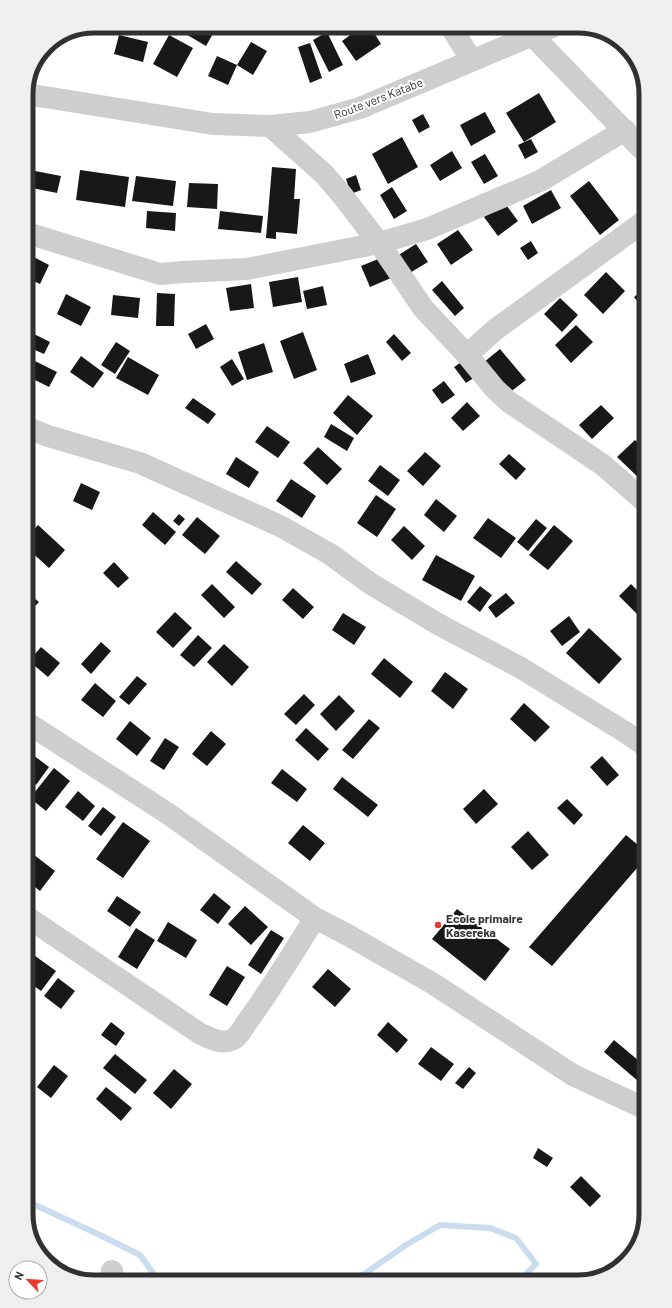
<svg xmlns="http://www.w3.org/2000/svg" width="672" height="1308" viewBox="0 0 672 1308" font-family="Barlow,sans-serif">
	<rect width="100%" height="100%" fill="#fff"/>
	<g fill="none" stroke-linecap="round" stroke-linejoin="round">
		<path stroke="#cbdcee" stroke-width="6" d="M31,1203L104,1237L140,1255L159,1281
			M357,1279L406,1245L440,1225L490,1228L516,1238L536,1264L522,1278"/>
	</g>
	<path fill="#181818" d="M360,28H371L381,44L356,61L342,41Z
		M179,30H215L206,46Z
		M327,32L343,65L329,72L313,40Z
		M119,35L148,42L143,62L114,54Z
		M169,35L193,48L177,77L153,64Z
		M251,42L267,51L253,75L237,65Z
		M310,43L322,78L310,83L298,47Z
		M217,56L237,65L228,85L208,76Z
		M539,93L556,122L524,142L506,113Z
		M485,112L496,132L471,146L460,125Z
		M423,114L430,127L419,133L412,120Z
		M402,137L418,167L388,184L372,154Z
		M531,139L538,152L525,159L518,145Z
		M452,151L462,168L440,181L430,165Z
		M485,154L498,176L484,184L471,162Z
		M272,167L296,169L294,199H300L297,234L276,232V239L266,238Z
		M30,170L61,176L57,193L27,187Z
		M80,170L129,177L125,207L76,200Z
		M356,175L361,190L351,194L346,179Z
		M136,176L176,181L173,206L132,201Z
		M589,181L619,220L600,235L570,196Z
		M189,183L218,184L217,209L187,207Z
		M392,187L407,211L394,219L380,195Z
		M551,190L561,208L532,224L523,206Z
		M504,202L518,221L498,236L484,217Z
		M147,211L176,213L175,231L146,228Z
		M220,211L263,216L261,233L218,229Z
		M458,230L473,250L451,265L437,244Z
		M531,241L538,253L528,260L520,248Z
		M416,244L428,262L408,274L397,256Z
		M28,254L49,265L40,284L27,278V257Z
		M383,257L391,278L370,287L361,266Z
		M606,272L625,291L603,314L584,295Z
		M298,277L302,302L273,307L269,282Z
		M442,281L464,308L455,316L432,290Z
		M251,284L254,308L230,311L226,288Z
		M323,286L327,305L307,309L303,291Z
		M642,291V307L634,297Z
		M157,293L175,294L174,326H156Z
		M66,294L91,307L81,326L57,314Z
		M113,295L140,298L138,318L111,315Z
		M560,298L578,315L562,332L544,314Z
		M206,324L214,339L196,349L188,334Z
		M576,325L593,342L571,363L555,345Z
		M303,332L317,370L294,379L280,341Z
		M34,334L50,342L44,354L28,347Z
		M394,334L411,353L402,361L386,342Z
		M116,342L130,351L115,374L101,365Z
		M264,343L273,372L247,380L238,352Z
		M500,349L526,380L509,393L483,363Z
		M368,354L376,374L351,383L344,364Z
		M81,356L104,373L93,388L70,372Z
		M128,357L159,375L148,395L116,378Z
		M31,359L57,372L49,387L27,376V365Z
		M232,359L244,379L232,386L220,367Z
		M463,361L475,377L466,383L454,367Z
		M444,381L455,395L442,404L432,390Z
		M348,395L373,416L357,435L333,413Z
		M193,398L216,414L208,424L185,408Z
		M467,402L480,416L463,431L451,418Z
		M601,405L614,418L592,439L579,425Z
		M331,424L354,438L347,451L324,437Z
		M267,426L290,442L278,458L255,442Z
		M635,440L643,447V479L641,480L617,457Z
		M318,447L342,469L327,485L303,463Z
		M425,452L441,466L423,486L407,471Z
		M509,454L526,469L516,480L499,464Z
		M236,457L259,472L249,488L226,474Z
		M380,465L400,480L388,496L368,481Z
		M291,479L316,496L302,518L276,501Z
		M81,483L100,492L92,510L73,501Z
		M376,495L396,509L377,537L357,523Z
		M436,499L457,516L444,532L424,515Z
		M153,512L176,532L165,545L142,525Z
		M179,514L185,519L179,526L173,521Z
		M197,517L220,536L205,554L182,535Z
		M488,518L516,538L501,558L473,538Z
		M536,519L547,528L528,551L517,542Z
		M38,525L65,550L49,568L28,549V536Z
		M554,525L573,541L548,570L529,555Z
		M404,526L425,546L412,560L391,540Z
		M436,555L475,576L461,601L422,580Z
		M236,561L262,584L252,595L226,572Z
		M114,562L129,578L118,588L103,573Z
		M212,584L235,607L224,618L201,595Z
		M631,584L643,596V620L619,596Z
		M480,586L492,595L480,612L467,602Z
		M293,588L314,607L303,619L282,600Z
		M28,593L39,602L28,613Z
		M506,593L515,603L496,618L488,607Z
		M175,612L192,628L173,648L156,632Z
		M343,613L366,627L354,645L332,630Z
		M569,616L580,632L562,646L550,631Z
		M589,628L622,659L599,684L566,653Z
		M198,635L212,648L194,667L180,655Z
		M101,642L111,651L91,674L81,664Z
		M224,644L249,667L232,686L207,662Z
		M41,647L60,663L48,677L29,661Z
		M384,658L413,682L400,698L371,674Z
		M445,672L468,689L453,709L431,691Z
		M137,676L147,684L129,705L119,697Z
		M95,683L116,701L103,717L81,700Z
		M304,694L315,705L296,725L284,714Z
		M339,695L355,711L336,731L320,714Z
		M524,703L550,727L535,742L510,719Z
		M369,719L380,728L353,759L342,750Z
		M130,721L151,738L137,756L116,739Z
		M306,728L329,749L318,761L295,740Z
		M211,731L226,744L207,766L192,754Z
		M165,738L179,747L164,770L150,761Z
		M29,752L49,767L36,785L29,780Z
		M602,756L619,775L607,786L590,767Z
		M54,768L70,781L46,811L30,798Z
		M282,769L307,789L297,802L271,783Z
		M342,777L378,805L368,817L333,789Z
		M484,789L498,804L476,824L463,809Z
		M78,791L95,806L83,821L65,807Z
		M567,799L583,815L574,825L557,808Z
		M103,807L116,817L101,836L88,826Z
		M123,822L150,841L123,878L96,859Z
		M303,825L325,843L310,861L288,843Z
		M528,831L549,855L532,870L511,847Z
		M626,835L644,850V860L552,966L529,947Z
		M29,851L55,871L40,891L30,883Z
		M214,893L231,907L218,924L200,910Z
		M117,896L141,912L130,927L107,911Z
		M245,906L268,927L251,945L228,924Z
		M457,909L510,949L485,981L432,939Z
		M168,922L197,940L186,958L157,941Z
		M136,928L155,940L137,969L118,957Z
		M271,930L284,938L261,974L248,965Z
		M31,953L56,971L41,991L30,983V955Z
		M227,966L245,977L227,1006L209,995Z
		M328,969L351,989L335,1007L312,987Z
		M58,978L75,991L61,1009L44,996Z
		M111,1022L125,1033L116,1046L101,1035Z
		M388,1022L408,1040L397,1053L377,1035Z
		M614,1040L645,1066V1072L638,1081L604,1052Z
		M431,1047L454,1064L441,1081L418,1064Z
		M115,1054L147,1080L135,1094L103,1068Z
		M54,1065L68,1076L51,1098L37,1087Z
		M469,1067L476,1073L463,1089L455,1083Z
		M174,1069L192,1084L171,1109L153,1093Z
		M106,1087L132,1108L121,1121L96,1099Z
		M538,1148L553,1158L547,1167L533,1158Z
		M581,1176L601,1196L590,1207L570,1187Z"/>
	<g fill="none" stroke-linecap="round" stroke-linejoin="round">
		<path stroke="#cecece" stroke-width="22" d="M451,27L472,61
			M533,36L641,148
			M26,94L213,124L270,126L310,122L360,108L554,26
			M270,126L324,174L342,195L379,243L423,308L467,355L495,389L509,402L603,465L643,500
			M27,233L160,274L183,272L247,269L379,243L427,229L540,181L625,130
			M467,355L496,329L642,223
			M28,428L48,436L140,463L280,526L330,554L371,584L438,624L521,668L625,732L644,745
			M29,724L167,813L315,918L346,934L432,983L573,1075L646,1109
			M30,919L199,1033C208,1037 221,1045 231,1040C238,1038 243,1028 247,1022C272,988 293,953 315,918
			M112,1271L114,1282"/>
	</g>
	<circle fill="#ed392e" stroke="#fff" stroke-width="1.5" cx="438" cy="925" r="4"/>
	<g text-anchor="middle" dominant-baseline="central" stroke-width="4" stroke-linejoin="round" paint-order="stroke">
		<g font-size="12" fill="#313131" stroke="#fff">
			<text transform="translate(378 98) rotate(-21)">Route vers Katabe</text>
		</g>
		<g font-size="12" font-weight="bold" fill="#313131" stroke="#fff" text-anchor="start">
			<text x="446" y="918">Ecole primaire<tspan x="446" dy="14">Kasereka</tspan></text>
		</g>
	</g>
	<path d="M0 0H672V1308H0ZM94 33H578A61 61 0 0 1 639 94V1214A61 61 0 0 1 578 1275H94A61 61 0 0 1 33 1214V94A61 61 0 0 1 94 33Z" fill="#efefef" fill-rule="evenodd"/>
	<path fill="none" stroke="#313131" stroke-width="5" d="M94 33H578A61 61 0 0 1 639 94V1214A61 61 0 0 1 578 1275H94A61 61 0 0 1 33 1214V94A61 61 0 0 1 94 33Z"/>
	<g transform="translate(28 1280) rotate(295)"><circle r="19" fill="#ffffff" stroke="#adadad"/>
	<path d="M0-3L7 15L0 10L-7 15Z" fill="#ed392e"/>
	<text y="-6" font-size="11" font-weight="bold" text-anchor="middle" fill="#313131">N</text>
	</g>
</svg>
